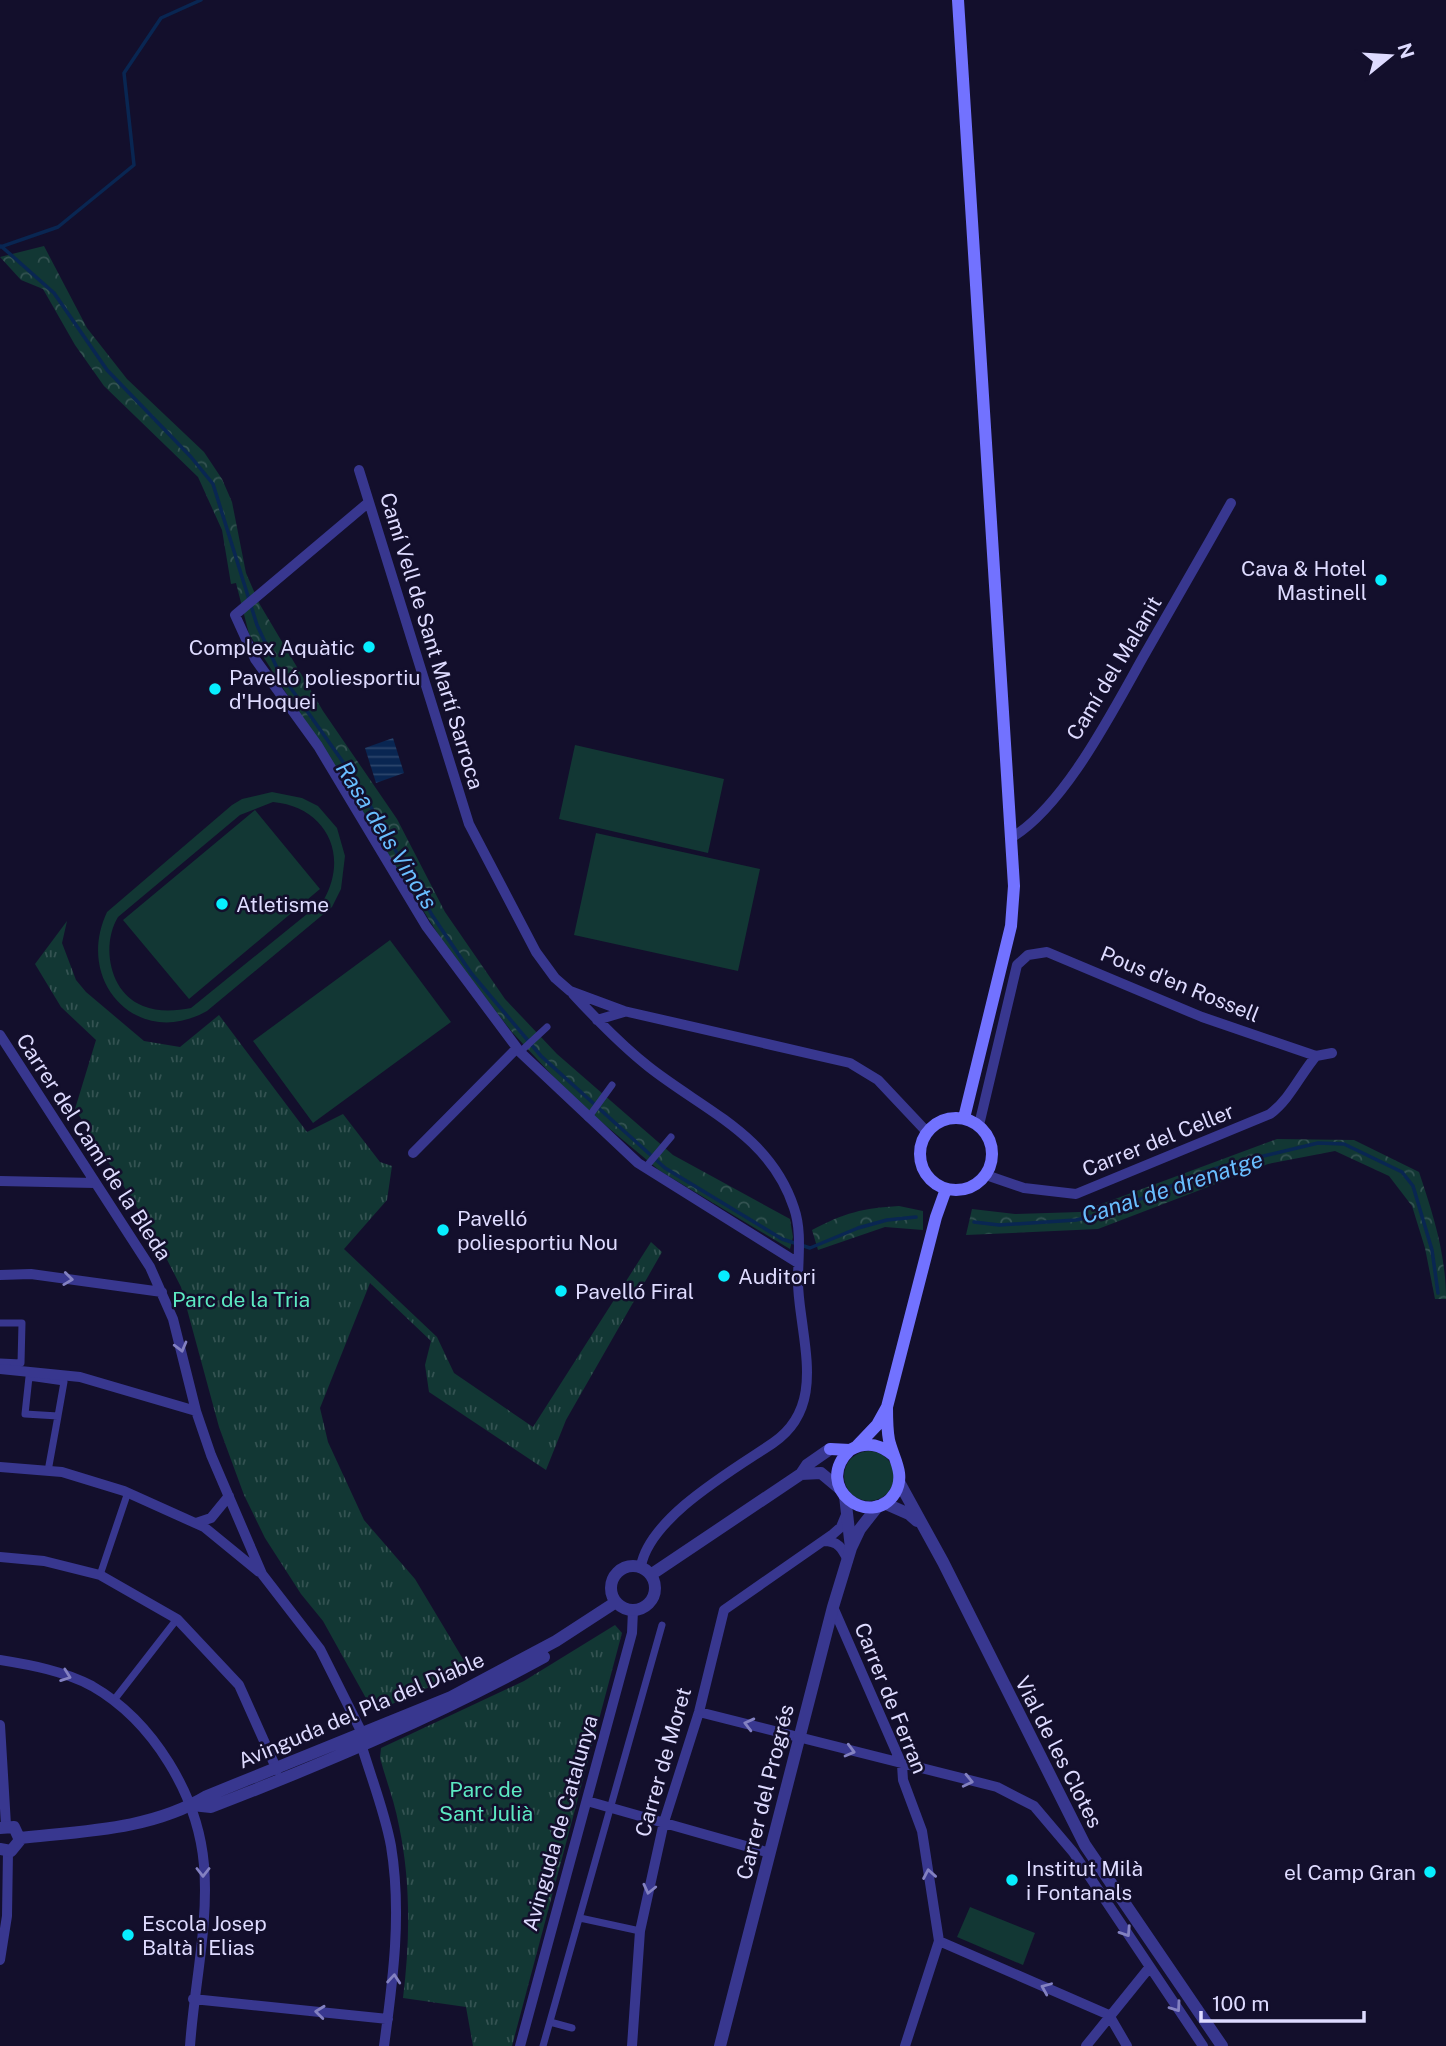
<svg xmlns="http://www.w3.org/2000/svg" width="1446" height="2046" viewBox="0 0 1446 2046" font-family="'Public Sans',sans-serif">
	<defs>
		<pattern id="grass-tufts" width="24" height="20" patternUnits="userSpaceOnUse" patternTransform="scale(1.75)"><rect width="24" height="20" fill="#123734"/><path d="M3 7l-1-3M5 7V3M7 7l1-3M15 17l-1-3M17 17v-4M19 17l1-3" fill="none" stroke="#345352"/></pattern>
		<pattern id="forest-crowns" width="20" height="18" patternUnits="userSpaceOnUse" patternTransform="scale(1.75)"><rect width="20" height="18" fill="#123734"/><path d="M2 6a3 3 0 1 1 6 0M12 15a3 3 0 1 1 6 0" fill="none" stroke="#345352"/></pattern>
		<pattern id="water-rules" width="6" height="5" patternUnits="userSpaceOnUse" patternTransform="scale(1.75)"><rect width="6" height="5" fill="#092652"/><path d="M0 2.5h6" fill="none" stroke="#2c456c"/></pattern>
	</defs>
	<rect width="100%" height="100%" fill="#130f2c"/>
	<path fill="url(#grass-tufts)" d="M67,921L62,943L76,980L86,992L144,1041L180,1047L219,1015L307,1132L343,1114L380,1162L392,1166L387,1200L344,1249L437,1337L454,1373L533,1427L651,1242L662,1252L566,1420L546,1470L429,1392L425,1365L431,1341L370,1283L320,1408L328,1442L364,1520L415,1579L469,1669L392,1704L372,1709L323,1621L301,1594L265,1538L244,1495L219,1427L181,1287L155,1236L75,1109L96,1040L61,1007L35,964Z
		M615,1625L622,1633L512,2046H473L466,2007L403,1998C410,1942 411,1882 399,1826C395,1803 386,1780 380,1758L381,1748L524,1681Z"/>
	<path fill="url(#forest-crowns)" d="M44,246L87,328L127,379L204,452L222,479L232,502L246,573L259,603L323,711L397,819L445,912L505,999L557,1054L673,1155L790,1219L793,1237L790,1249L660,1171L574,1099L512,1032L450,953L249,634L236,583L231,584L222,530L198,477L104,386L75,345L43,289L21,280L0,257Z
		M1277,1139L1354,1140L1419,1172C1433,1214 1446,1254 1446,1299H1435L1425,1248L1412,1206L1389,1176L1335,1151L1268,1164L1098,1229L966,1235L972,1209L1015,1214L1080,1212Z
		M899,1206L923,1211V1230L885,1227L818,1250L812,1230C844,1213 863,1208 899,1206Z"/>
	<path fill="#123734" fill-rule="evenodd" d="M575,745L724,779L708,853L559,819Z
		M272,792L302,798L318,806L337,828L345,856L341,889L332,907L207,1011C138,1050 74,982 107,912L232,805L242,799ZM273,802C326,807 350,855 323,901L191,1008C175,1011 158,1012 143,1006C109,993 101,945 118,917L240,815Z
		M255,810L320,889L189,999L123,920Z
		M596,833L760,869L738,971L574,935Z
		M390,940L451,1022L313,1123L253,1041Z
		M844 1476a25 25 0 1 1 50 0a25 25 0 1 1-50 0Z
		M970,1907L1035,1933L1023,1965L957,1937Z"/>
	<path fill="url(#water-rules)" d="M393,738L404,773L376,783L365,748Z"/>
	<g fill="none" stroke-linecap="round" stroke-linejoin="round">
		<path stroke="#092652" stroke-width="3.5" d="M1,246L54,293L107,370L191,457L213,484L257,625L278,670L355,779L432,915L471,973L541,1056L665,1168L782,1239L810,1248L858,1228L887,1220L916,1217
			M0,247L58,227L134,165L124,73L161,18L201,0
			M974,1222L999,1225L1076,1220L1107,1213L1202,1173L1234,1163L1318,1143L1344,1144L1402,1172L1413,1186L1432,1250L1438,1293"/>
		<path stroke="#38378f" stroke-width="7" d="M520,1052L547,1027
			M588,1118L612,1085
			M645,1168L671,1137
			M0,1323H22L21,1363L0,1362
			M29,1377L64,1382L58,1416L25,1414Z
			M48,1471L58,1416
			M100,1575L128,1492
			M114,1700L177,1619
			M580,1918L640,1931
			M550,2022L572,2028
			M543,2046L662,1625"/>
		<path stroke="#38378f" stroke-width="10" d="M359,470L469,824L536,952L555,978L570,991L624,1011L850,1063L878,1080L926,1131
			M369,502L235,615L255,659L318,746L426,926L520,1052L638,1163L798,1263
			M1011,838C1066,805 1114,708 1146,652C1174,603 1203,553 1231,503
			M573,994C597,1020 621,1045 649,1067C705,1111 770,1135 794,1208C802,1231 798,1257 798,1281C798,1297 801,1313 803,1329C809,1372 814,1415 773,1443C733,1470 650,1517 641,1566
			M597,1020L624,1012
			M0,1035L150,1267L173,1319L196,1411L211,1455L262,1574L320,1649L362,1733
			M979,1125L1017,965L1028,955L1047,952L1202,1017L1316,1056L1332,1053
			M413,1153L517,1048
			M986,1175L1024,1188L1076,1194L1270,1114C1290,1099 1300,1075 1316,1056
			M0,1181L95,1183
			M0,1275L31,1274L162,1292
			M0,1369L80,1377L196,1411
			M0,1467L62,1472L124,1491L204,1527L259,1572
			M196,1523L211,1518L229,1496
			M824,1541C838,1541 842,1548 848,1560
			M0,1557L44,1561L100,1575L177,1619L239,1685L277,1770
			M833,1607L902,1765L903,1780L922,1831L939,1941L905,2046
			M0,1660C31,1665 64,1671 92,1686C153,1721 198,1795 204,1865C209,1924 194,1987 190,2046
			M699,1712L997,1787L1034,1806L1073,1852L1203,2046
			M0,1725L6,1825
			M362,1747C372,1780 385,1813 391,1846C402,1913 393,1980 384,2046
			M587,1801L770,1853
			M939,1941L1109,2015L1127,2046
			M0,1960L7,1916L8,1851
			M193,1999L388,2019
			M520,2046L632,1633L633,1610
			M632,2046L640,1931L664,1822L699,1712L724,1610L833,1534L841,1527L846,1515
			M1086,2046L1149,1968"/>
		<path stroke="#38378f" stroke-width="12" d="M801,1474L807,1465L830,1449
			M899,1482L943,1562L1085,1845L1222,2046
			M845,1496L851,1548
			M884,1503L909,1514L917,1521
			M611 1588a22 22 0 1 1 44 0a22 22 0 1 1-44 0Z
			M652,1574L801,1474L821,1473L839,1488
			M192,1805L211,1807C325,1763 436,1716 544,1657
			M0,1828L14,1827L20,1840L11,1851L0,1849
			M19,1838C83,1831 151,1830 207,1796L451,1697L556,1641L616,1602
			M720,2046L833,1607L851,1548L860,1529L878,1506"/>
		<path stroke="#7272ff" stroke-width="12" d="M958,0L1014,886L1011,926L964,1118
			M920 1154a36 36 0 1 1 72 0a36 36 0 1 1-72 0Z
			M887,1407C887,1418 887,1430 889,1440C893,1458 906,1474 895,1493C871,1531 811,1487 850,1450C866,1441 880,1444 894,1456
			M857,1446L877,1425L887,1407L936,1217L946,1189
			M830,1449L850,1450"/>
	</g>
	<defs><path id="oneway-chevron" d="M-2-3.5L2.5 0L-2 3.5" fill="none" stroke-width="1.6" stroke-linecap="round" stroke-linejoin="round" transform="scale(1.75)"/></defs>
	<g stroke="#8381c1">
		<use href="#oneway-chevron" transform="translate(68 1279) rotate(7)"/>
		<use href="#oneway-chevron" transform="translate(181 1347) rotate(75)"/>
		<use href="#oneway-chevron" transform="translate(66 1676) rotate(20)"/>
		<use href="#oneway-chevron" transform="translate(749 1724) rotate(-166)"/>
		<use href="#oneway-chevron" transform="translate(850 1751) rotate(15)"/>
		<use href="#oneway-chevron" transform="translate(968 1781) rotate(13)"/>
		<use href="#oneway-chevron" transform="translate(203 1872) rotate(90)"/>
		<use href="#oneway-chevron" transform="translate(929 1874) rotate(-100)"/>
		<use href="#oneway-chevron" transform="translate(649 1889) rotate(103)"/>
		<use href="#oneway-chevron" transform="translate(1126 1932) rotate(57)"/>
		<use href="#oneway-chevron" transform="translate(394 1979) rotate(-85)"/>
		<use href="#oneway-chevron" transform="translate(1046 1988) rotate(-157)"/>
		<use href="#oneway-chevron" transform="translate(1176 2007) rotate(55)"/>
		<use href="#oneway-chevron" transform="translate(320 2012) rotate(-174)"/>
	</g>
	<g fill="#07eeff" stroke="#130f2c" stroke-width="2.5">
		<circle cx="1381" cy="580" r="7"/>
		<circle cx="369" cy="647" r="7"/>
		<circle cx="215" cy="689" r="7"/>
		<circle cx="222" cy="904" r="7"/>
		<circle cx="443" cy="1230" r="7"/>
		<circle cx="724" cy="1276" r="7"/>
		<circle cx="561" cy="1291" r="7"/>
		<circle cx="1430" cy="1872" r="7"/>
		<circle cx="1012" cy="1880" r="7"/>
		<circle cx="128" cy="1935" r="7"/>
	</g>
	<g text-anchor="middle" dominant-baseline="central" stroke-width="5" stroke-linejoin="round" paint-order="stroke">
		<g font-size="21" fill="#dedbff" stroke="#130f2c" text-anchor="start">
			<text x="1367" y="568" text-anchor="end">Cava &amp; Hotel<tspan x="1367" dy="24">Mastinell</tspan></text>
			<text x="355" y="647" text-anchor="end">Complex Aquàtic</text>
			<text x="229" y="677">Pavelló poliesportiu<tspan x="229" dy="24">d'Hoquei</tspan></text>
			<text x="236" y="904">Atletisme</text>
			<text x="457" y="1218">Pavelló<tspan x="457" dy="24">poliesportiu Nou</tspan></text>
			<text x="738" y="1276">Auditori</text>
			<text x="575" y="1291">Pavelló Firal</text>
			<text x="1026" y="1868">Institut Milà<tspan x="1026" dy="24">i Fontanals</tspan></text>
			<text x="1416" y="1872" text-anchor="end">el Camp Gran</text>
			<text x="142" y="1923">Escola Josep<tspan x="142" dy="24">Baltà i Elias</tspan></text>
		</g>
		<g font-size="21" fill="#dedbff" stroke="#130f2c">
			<text transform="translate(432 641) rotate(73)">Camí Vell de Sant Martí Sarroca</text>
			<text transform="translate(1114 668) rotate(-59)">Camí del Malanit</text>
			<text transform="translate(1180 984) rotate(22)">Pous d'en Rossell</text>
			<text transform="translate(1158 1140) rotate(-22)">Carrer del Celler</text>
			<text transform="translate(94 1147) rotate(57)">Carrer del Camí de la Bleda</text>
			<text transform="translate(891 1698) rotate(68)">Carrer de Ferran</text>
			<text transform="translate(361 1710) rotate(-23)">Avinguda del Pla del Diable</text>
			<text transform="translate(1059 1752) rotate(63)">Vial de les Clotes</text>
			<text transform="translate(663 1762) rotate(-74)">Carrer de Moret</text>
			<text transform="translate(765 1792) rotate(-76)">Carrer del Progrés</text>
			<text transform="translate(560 1823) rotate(-74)">Avinguda de Catalunya</text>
		</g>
		<g font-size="21" fill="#5ce9c2" stroke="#130f2c">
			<text x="241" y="1299">Parc de la Tria</text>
			<text x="486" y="1789">Parc de<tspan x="486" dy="24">Sant Julià</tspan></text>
		</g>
		<g font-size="23" font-style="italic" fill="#69beff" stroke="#130f2c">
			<text transform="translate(387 835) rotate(58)">Rasa dels Vinots</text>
			<text transform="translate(1172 1187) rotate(-18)">Canal de drenatge</text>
		</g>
	</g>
	<g transform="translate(1390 56) rotate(72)" stroke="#130f2c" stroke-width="5" paint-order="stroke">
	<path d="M0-5L12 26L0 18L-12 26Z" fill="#dedbff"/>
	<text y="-10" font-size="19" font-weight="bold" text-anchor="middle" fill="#dedbff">N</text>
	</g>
	<path d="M1201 2011v10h163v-10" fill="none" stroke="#dedbff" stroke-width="3.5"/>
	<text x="1212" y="2011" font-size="21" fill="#dedbff" stroke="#130f2c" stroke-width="5" paint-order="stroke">100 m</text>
</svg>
